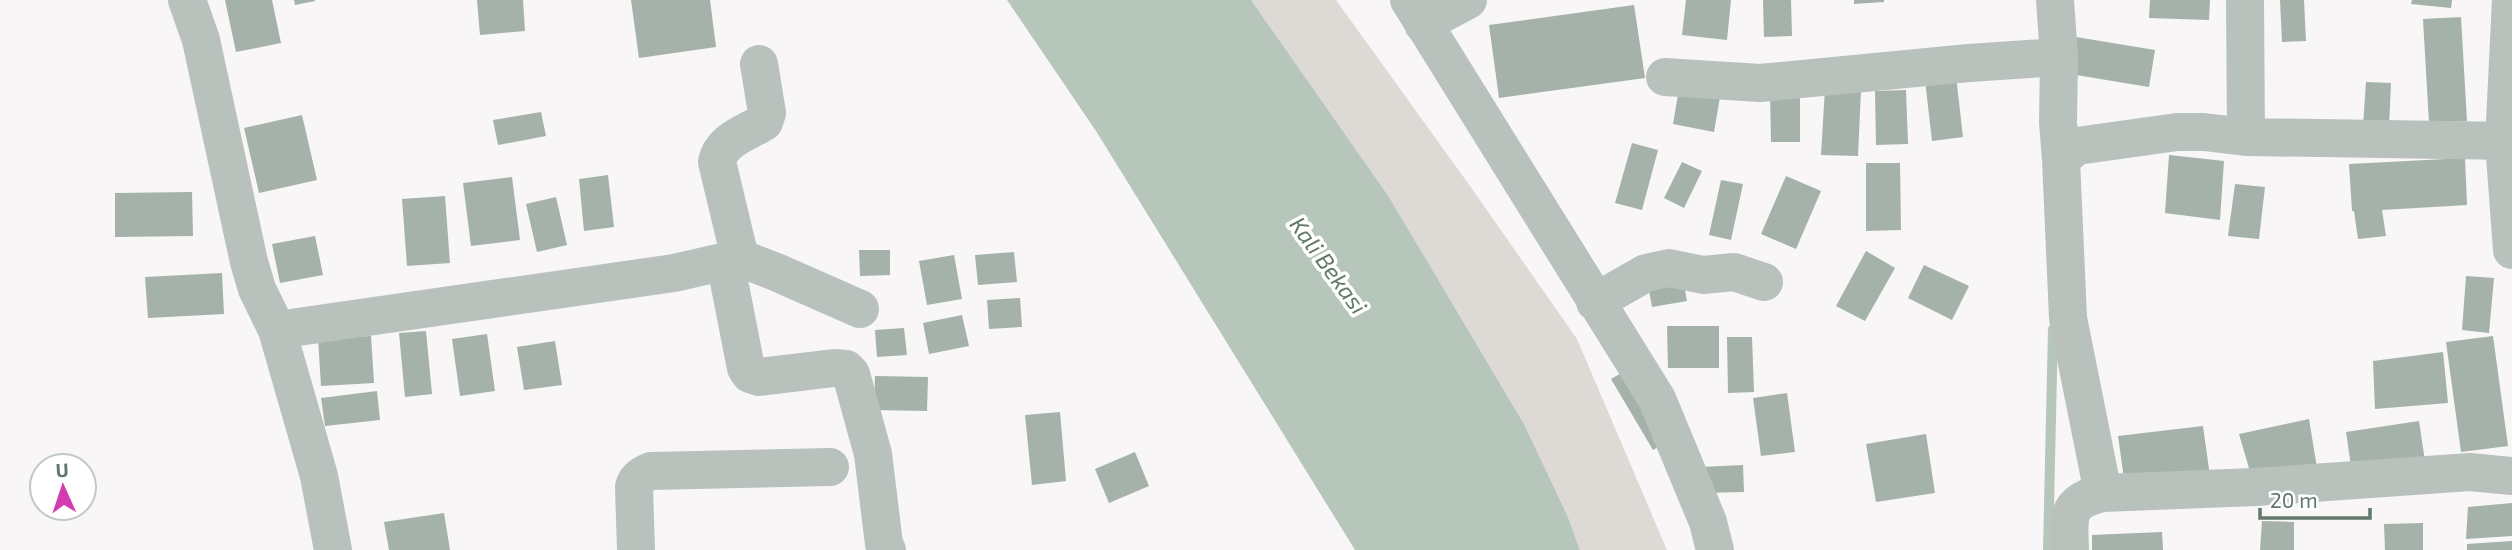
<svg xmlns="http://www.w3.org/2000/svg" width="2512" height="550" viewBox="0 0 2512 550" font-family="'Exo 2',sans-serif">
	<rect width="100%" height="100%" fill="#f8f6f6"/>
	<path fill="#dddad6" d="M1251,0H1336L1470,186L1577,339L1667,550H1580L1568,517L1524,424L1389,197Z"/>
	<path fill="#b7c6bb" d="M1007,0H1251L1389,197L1524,424L1568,517L1580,550H1355L1096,131Z"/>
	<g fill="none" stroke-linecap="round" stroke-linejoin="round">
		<path stroke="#b7c6bb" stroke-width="10" d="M2048,550L2053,329"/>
	</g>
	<path fill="#a4b2aa" d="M225,0H272L281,43L236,52Z
		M294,0H315V1L295,5Z
		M477,0H523L525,31L480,35Z
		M631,0H710L716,47L639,58Z
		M1686,0H1731L1727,40L1682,35Z
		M1763,0H1791L1792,36L1764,37Z
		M1854,0H1884V2L1854,4Z
		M2150,0H2210L2209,20L2149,18Z
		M2280,0H2304L2306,41L2282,42Z
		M2412,0H2452L2451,8L2411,4Z
		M1634,5L1645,78L1499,98L1489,25Z
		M2461,17L2467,121L2429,123L2423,19Z
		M2076,37L2155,50L2149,87L2070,74Z
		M1956,76L1963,137L1932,141L1925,80Z
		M2366,82L2391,83L2389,127L2363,126Z
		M1825,88L1861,90L1858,156L1821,155Z
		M1679,89L1720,97L1714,132L1673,124Z
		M1906,90L1908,144L1876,145L1875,91Z
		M1770,93H1800V142H1771Z
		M541,112L546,136L498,145L493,120Z
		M302,115L317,180L259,193L244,128Z
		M1632,143L1658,150L1642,210L1615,203Z
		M2169,155L2224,161L2220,220L2165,213Z
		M2465,158L2467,205L2382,210L2386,236L2358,239L2354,211H2352L2349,164Z
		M1682,162L1702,171L1684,208L1664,198Z
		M1866,163H1900L1901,230L1866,231Z
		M608,175L614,227L584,231L579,179Z
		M1786,176L1821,191L1796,249L1761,234Z
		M512,177L520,240L471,246L463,183Z
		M1721,180L1743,184L1731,240L1709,235Z
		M2235,184L2265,187L2259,239L2228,236Z
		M192,192L193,236L115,237V193Z
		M445,196L450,263L407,266L402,199Z
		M556,197L567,245L537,252L526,204Z
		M315,236L323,275L280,283L272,244Z
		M859,250H890V275L860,276Z
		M1866,251L1895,268L1865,321L1836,306Z
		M1014,252L1017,282L978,285L975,255Z
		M954,255L962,299L927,305L919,261Z
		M1924,265L1969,286L1952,320L1908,298Z
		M222,273L224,314L148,318L145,277Z
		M1682,273L1687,301L1652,307L1647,279Z
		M2466,276L2494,278L2489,333L2462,330Z
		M1020,298L1022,327L989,329L987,300Z
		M962,315L969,346L929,354L923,323Z
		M1667,326H1719V368H1668Z
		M904,328L907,355L877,357L875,330Z
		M426,331L432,394L405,397L399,333Z
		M487,334L495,391L460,396L452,339Z
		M371,336L374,383L321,386L318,338Z
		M2493,336L2508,446L2461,452L2446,342Z
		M1727,337H1752L1754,392L1728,393Z
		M555,341L562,385L524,390L517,347Z
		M2443,352L2448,403L2375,409L2373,361Z
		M1630,368L1671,440L1653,450L1611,379Z
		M875,376L928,377L927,411L874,410Z
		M377,391L380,420L325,426L321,398Z
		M1787,393L1795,452L1761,456L1753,398Z
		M1060,412L1066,481L1032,485L1025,415Z
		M2309,419L2317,468L2251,475L2239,434Z
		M2419,421L2425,461L2352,473L2346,432Z
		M2203,426L2210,476L2125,486L2118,436Z
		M1926,434L1935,493L1876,502L1866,444Z
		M1135,452L1149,486L1109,503L1095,469Z
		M1743,465L1744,492L1701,493V467Z
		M2512,503V536L2466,539L2468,507Z
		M444,513L450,550H389L384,522Z
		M2262,521L2294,522V550H2260Z
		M2423,523V550H2385L2384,524Z
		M2162,532L2163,550H2092V535Z
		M2512,541V550H2467V544Z"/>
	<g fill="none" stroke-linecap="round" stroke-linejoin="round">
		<path stroke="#b9c1bd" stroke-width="38" d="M187,0L201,40L249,262L257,289L277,330L319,476L333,550
			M1409,0L1657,399L1708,522L1715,550
			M2055,0L2059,57L2058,123L2061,159L2077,146L2177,132H2204L2246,137L2512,141
			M2245,0L2246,137
			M2511,0L2504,142L2512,250
			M1423,24L1468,0
			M1665,77L1760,83L1969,63L2059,57
			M2061,159L2068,318L2103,493
			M740,258L717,162C721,140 746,133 764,122L767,113L759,64
			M725,261L746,368L750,374L759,377L834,368L846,369L851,374L873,454L884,544L887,550
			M1595,302L1646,273L1669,268L1703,275L1734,272L1764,282
			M277,330L674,273L740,258L776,272L860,309
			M636,550L634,487C636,478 643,474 651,471L830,467
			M2070,550C2069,516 2065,502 2103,493L2255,487L2470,472L2512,476"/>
	</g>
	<g text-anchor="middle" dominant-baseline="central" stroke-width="7" stroke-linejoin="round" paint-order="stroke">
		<g font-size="23" font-style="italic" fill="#617867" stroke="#fff">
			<text transform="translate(1329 265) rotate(54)">Kali Bekasi</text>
		</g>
	</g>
	<g transform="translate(63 487) rotate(357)"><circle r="33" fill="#ffffff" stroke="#c0c9c4" stroke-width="2"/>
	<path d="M0-5L12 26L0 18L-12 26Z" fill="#d33cb0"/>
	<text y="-10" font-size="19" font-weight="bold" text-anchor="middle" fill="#61786c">U</text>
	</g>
	<path d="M2260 508v10h110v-10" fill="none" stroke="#61786c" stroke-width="3.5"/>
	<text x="2270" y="508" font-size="21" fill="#61786c" stroke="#ffffff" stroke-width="5" paint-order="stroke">20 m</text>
</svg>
